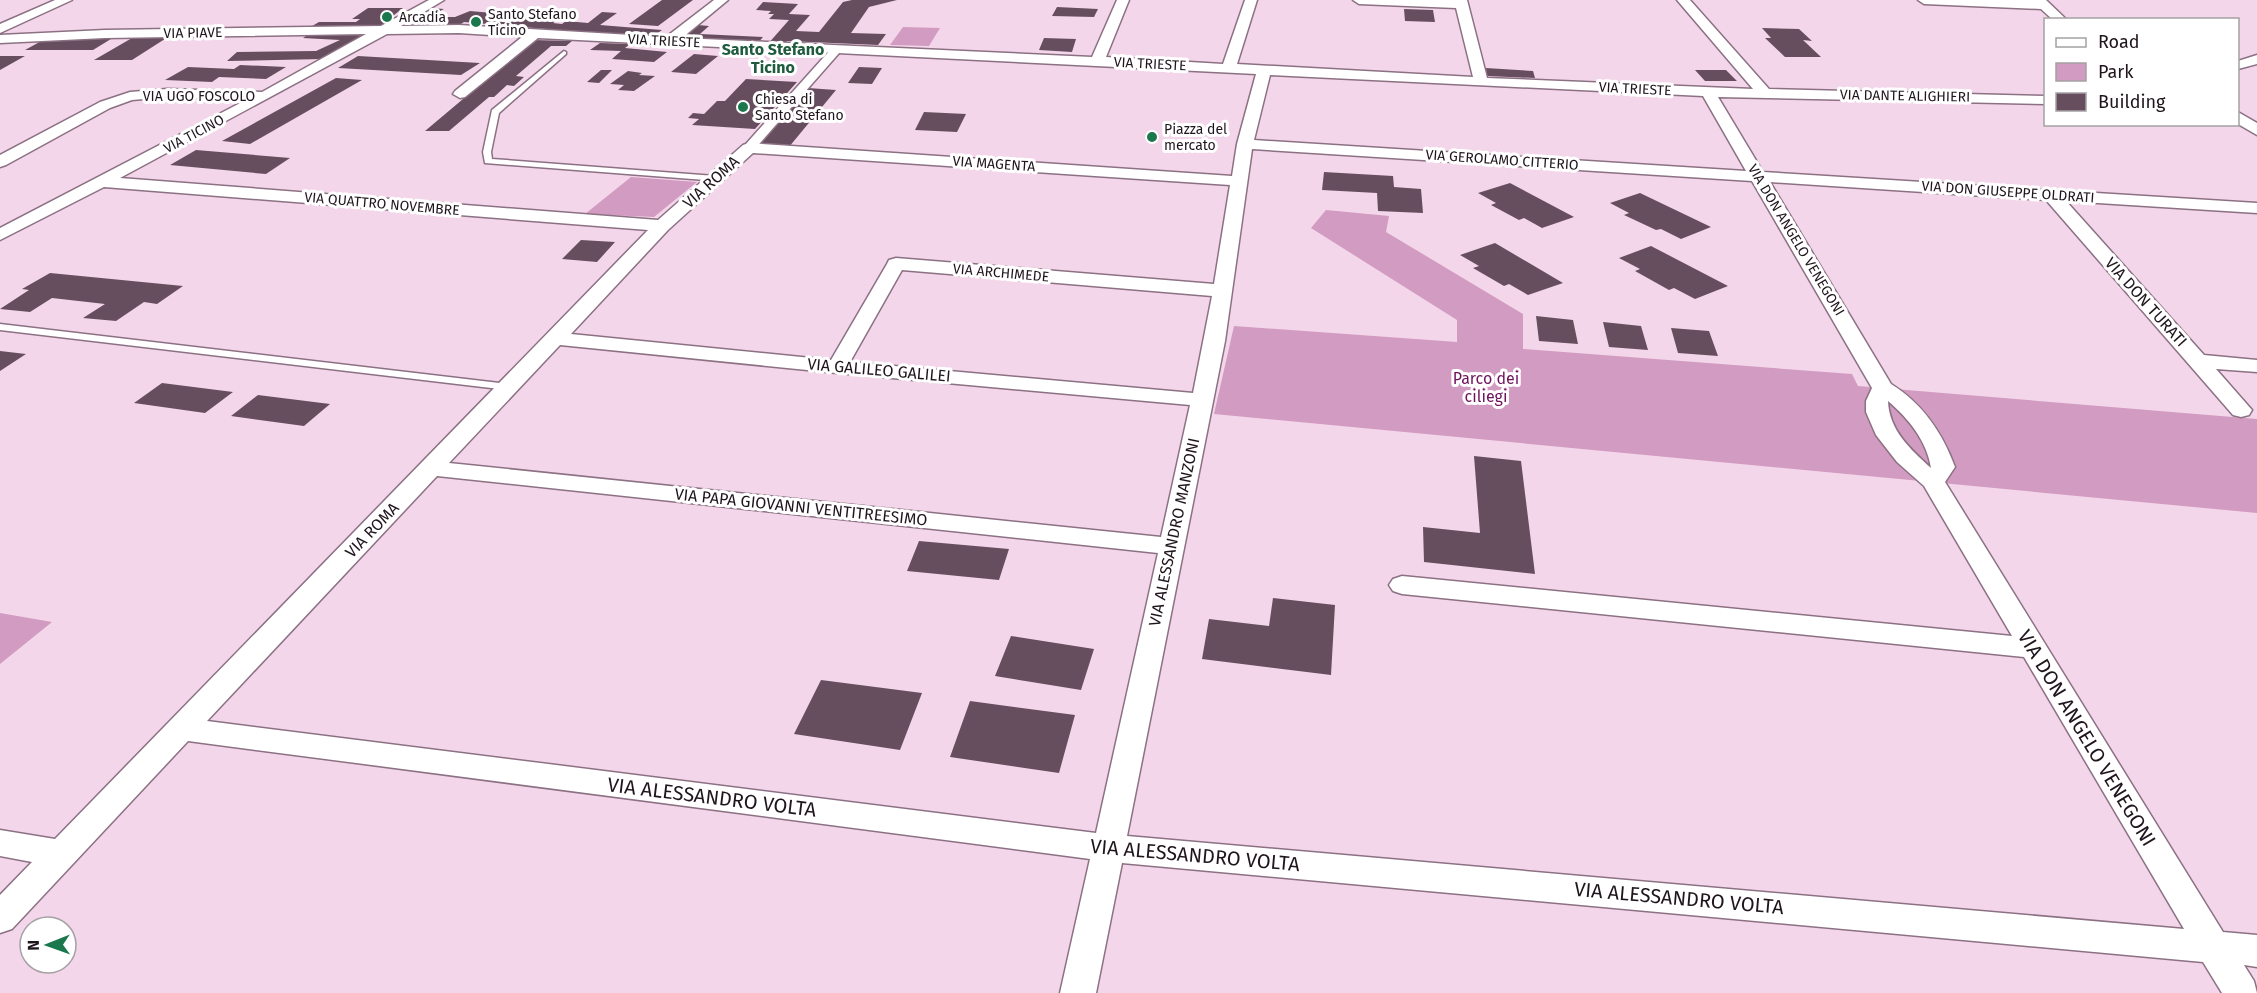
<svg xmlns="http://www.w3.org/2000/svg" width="2257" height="993" viewBox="0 0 2257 993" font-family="'Fira Sans',sans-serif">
	<rect width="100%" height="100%" fill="#f4d6ea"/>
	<path fill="#d29bc1" d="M903,27L940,28L929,46L890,45Z
		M631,177L697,182L654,217L585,214Z
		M1326,210L1389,216L1386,232L1523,314V349L1852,374L1858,386L2257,419V513L1214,414L1234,326L1457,342V320L1311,228Z
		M0,613L52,622L0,664Z"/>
	<path fill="#674e5f" d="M662,0H693L658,26L629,24Z
		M852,0H897L869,7L851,33L886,34L878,45L787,41L784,45H767L789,20L769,19L774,14H768L771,11L756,10L763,2L798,4L789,14L810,15L796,31L819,32L843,2Z
		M1057,7L1098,9L1094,17L1052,16Z
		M368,8H403L389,19H397L377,28L307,29L319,22H356L360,19H352Z
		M430,8L444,9L428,17H455L470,11L541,17L554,9L574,10L553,23L562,24L566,21L588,23L602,12L617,13L600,25L662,30L651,38L464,22L458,26L404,24Z
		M1404,9L1433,10L1435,22L1405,21Z
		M698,25L709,26L700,34L763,37L757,44L682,38Z
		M1762,28L1799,29L1812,41L1803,40L1821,57H1785L1765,38H1771Z
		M368,33L322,59L227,61L237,52L316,51L340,40L303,38L309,34Z
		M168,37L132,60H94L132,38Z
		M1044,38L1076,39L1072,52L1039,50Z
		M45,39H111L93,50H25Z
		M533,40L572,41L566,46H551L516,76L524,77L514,86L507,85L494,97H489L449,131H425Z
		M600,43L630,44L625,48L667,52L654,62L612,59L621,51L590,50Z
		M694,54L718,56L696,74L671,72Z
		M0,56H25L0,70Z
		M358,56L480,63L461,75L338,68Z
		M240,65L286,67L266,79L219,77L212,82L165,80L188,67L234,69Z
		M859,67L882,68L872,84L848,83Z
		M1486,68L1533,71L1535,78L1487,76Z
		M601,70H612L599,83L587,82Z
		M1695,70H1726L1737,81H1705Z
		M628,71L642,73L639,75L655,76L634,91L618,90L624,85L610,84Z
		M336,78L362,80L250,144L222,141Z
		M746,79L797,82L755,129L692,125L699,119L688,118L693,113L704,114L717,101H725Z
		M808,88L836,90L789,147L759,146Z
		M924,112L966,114L957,132L915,130Z
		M196,150L290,158L266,174L170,165Z
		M1324,172L1393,176L1394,187L1421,189L1423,213L1378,211L1377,193L1322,190Z
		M1510,183L1574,217L1542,228L1524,218L1519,220L1491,205L1496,203L1478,193Z
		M1640,193L1711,227L1681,239L1661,229L1656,230L1624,215L1629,213L1610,203Z
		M581,240L615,242L597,262L562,259Z
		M1495,243L1563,283L1528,295L1509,284L1504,286L1473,268L1479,266L1460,255Z
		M1651,246L1728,286L1695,299L1674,288L1669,290L1635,271L1640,269L1619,258Z
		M50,273L183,286L157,304L144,302L116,321L83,318L105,304L52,298L30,312L0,309L29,290L22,289Z
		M1536,316L1573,320L1578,344L1539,341Z
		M1603,322L1641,326L1648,350L1609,347Z
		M1671,328L1709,331L1718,356L1678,353Z
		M0,351L26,354L0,371Z
		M162,383L233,392L205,413L134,403Z
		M258,395L330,404L304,426L231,416Z
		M1474,456L1521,461L1535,574L1424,562L1423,527L1480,533Z
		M919,541L1009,549L999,580L907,571Z
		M1273,598L1335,605L1331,675L1202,659L1209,619L1269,626Z
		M1011,636L1094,649L1081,690L995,676Z
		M821,680L922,693L900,750L794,734Z
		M970,701L1075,715L1059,773L950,757Z"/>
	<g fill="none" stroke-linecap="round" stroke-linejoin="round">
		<defs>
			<path id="service" d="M564,51L566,52V54L499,113L491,152L492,159L715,176L719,179L718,181L485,163L483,152L492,110Z
				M0,324L508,384L513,387L508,390L0,330Z"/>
			<path id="pedestrian" d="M836,47L840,48V52L753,151H745V145L832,48Z"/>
			<path id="minor" d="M55,0H72L0,33V24Z
				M429,0H444L401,26L459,25L666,37L714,0H728L682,38L1092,57L1117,0H1129L1106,57L1223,64L1245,0H1257L1237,64L1473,77L1456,8L1359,4L1353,0H1467L1487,78L1753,89L1677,0H1690L1769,89L2046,96V104L1718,97L1763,172L2257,203V213L2066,201L2204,355L2257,360V372L2216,369L2252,410L2249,415L2241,417L2233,415L2046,200L1770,182L1891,384C1923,404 1942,432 1955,467L1945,482L2223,932L2257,935V967L2244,965L2254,981L2257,993H2222L2203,962L1122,863L1096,993H1060L1090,859L188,741L12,929L0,933V895L32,862L0,856V830L55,839L648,230L104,187L0,240V228L246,100L167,97L132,100L110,108L6,165L0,167V155L100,102L130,92L167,89L262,92L366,34L105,38L0,43V35L105,30L381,26ZM459,33L522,37L455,91L453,94L460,98L465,97L538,38L1256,74L1237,144L1232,176L749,143L743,145L658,220L120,178L387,34ZM1270,75L1703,96L1746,171L1254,140ZM1252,149L1752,181L1872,388L1866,401V412L1876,435L1897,462L1924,486L2012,636L1402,576L1393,579L1389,585L1393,591L1402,594L2024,657L2184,929L1127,836L1225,341ZM753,153L1230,185L1214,284L896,258L889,260L887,264L831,360L571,334L668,230ZM902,270L1212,296L1193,393L850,362ZM560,345L837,373L1190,405L1161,537L449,463ZM1888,401C1908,418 1927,441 1931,468C1910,449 1889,430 1888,401ZM437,476L1158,553L1096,833L207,721Z
				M1918,0H2046L2067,20H2053L2041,9L1924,4Z
				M2257,55V64L2238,69V61Z
				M2238,112L2257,123V135L2238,124Z"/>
		</defs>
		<use href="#service" stroke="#8b7183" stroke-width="3"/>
		<use href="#pedestrian" stroke="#8b7183" stroke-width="3"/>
		<use href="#minor" stroke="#8b7183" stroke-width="3"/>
		<use href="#service" fill="#fff" fill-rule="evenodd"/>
		<use href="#pedestrian" fill="#fff" fill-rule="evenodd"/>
		<use href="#minor" fill="#fff" fill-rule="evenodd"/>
	</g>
	<g fill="#1b784d" stroke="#fff" stroke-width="2">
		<circle cx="387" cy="17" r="6"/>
		<circle cx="476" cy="22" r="6"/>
		<circle cx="743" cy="107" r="6"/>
		<circle cx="1152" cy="137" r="6"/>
	</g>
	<g text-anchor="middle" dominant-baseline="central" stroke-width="6" stroke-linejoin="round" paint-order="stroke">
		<g font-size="14" fill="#1f151c" stroke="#fff" text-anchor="start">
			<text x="488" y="14">Santo Stefano<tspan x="488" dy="16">Ticino</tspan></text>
			<text x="399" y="17">Arcadia</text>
			<text x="755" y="99">Chiesa di<tspan x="755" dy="16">Santo Stefano</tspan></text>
			<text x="1164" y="129">Piazza del<tspan x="1164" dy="16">mercato</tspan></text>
		</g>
		<g font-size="14" fill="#1f151c" stroke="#fff">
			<text transform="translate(193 33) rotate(-1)">VIA PIAVE</text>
			<text transform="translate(664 41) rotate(3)">VIA TRIESTE</text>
			<text transform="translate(1150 64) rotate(3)">VIA TRIESTE</text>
			<text transform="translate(1635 89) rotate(3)">VIA TRIESTE</text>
			<text x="199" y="96">VIA UGO FOSCOLO</text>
			<text transform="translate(1905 96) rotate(1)">VIA DANTE ALIGHIERI</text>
			<text transform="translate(194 134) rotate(-28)">VIA TICINO</text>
			<text transform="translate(1502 160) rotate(4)">VIA GEROLAMO CITTERIO</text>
			<text transform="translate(994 164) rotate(4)">VIA MAGENTA</text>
			<text transform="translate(2008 192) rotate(4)">VIA DON GIUSEPPE OLDRATI</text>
			<text transform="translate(382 204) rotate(5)">VIA QUATTRO NOVEMBRE</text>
			<text transform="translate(1796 240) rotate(59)">VIA DON ANGELO VENEGONI</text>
			<text transform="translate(1001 273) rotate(5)">VIA ARCHIMEDE</text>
		</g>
		<g font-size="16" font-weight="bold" fill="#1f5b3d" stroke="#fff">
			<text x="773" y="49">Santo Stefano<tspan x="773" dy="18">Ticino</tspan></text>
		</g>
		<g font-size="16" fill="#1f151c" stroke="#fff">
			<text transform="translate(711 182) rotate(-42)">VIA ROMA</text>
			<text transform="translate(2146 302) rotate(48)">VIA DON TURATI</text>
			<text transform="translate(879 370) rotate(5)">VIA GALILEO GALILEI</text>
			<text transform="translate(801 507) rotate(6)">VIA PAPA GIOVANNI VENTITREESIMO</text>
			<text transform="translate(372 530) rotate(-46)">VIA ROMA</text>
			<text transform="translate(1174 532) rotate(-78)">VIA ALESSANDRO MANZONI</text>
		</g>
		<g font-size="16" fill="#6f115c" stroke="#fff">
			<text x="1486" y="378">Parco dei<tspan x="1486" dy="18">ciliegi</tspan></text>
		</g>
		<g font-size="20" fill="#1f151c" stroke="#fff">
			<text transform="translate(2087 738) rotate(59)">VIA DON ANGELO VENEGONI</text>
			<text transform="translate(712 797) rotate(7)">VIA ALESSANDRO VOLTA</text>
			<text transform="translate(1195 855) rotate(5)">VIA ALESSANDRO VOLTA</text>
			<text transform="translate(1679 898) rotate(5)">VIA ALESSANDRO VOLTA</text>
		</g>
	</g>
	<rect x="2044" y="18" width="195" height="108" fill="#ffffff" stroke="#a5a1a4" stroke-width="1.5"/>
	<rect x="2056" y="38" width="30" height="9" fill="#ffffff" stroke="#a5a1a4" stroke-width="1.5"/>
	<text x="2098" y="48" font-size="18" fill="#1f151c">Road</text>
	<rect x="2056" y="63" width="30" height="18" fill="#d29bc1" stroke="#a5a1a4" stroke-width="1.5"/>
	<text x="2098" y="78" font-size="18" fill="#1f151c">Park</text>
	<rect x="2056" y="93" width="30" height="18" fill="#674e5f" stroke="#a5a1a4" stroke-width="1.5"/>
	<text x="2098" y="108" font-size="18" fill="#1f151c">Building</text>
	<g transform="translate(48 945) rotate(269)"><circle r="28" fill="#ffffff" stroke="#a5a1a4" stroke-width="1.5"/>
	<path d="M0-4.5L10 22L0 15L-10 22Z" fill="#1b784d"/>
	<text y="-9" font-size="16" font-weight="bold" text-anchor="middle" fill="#1f151c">N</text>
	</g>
</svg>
